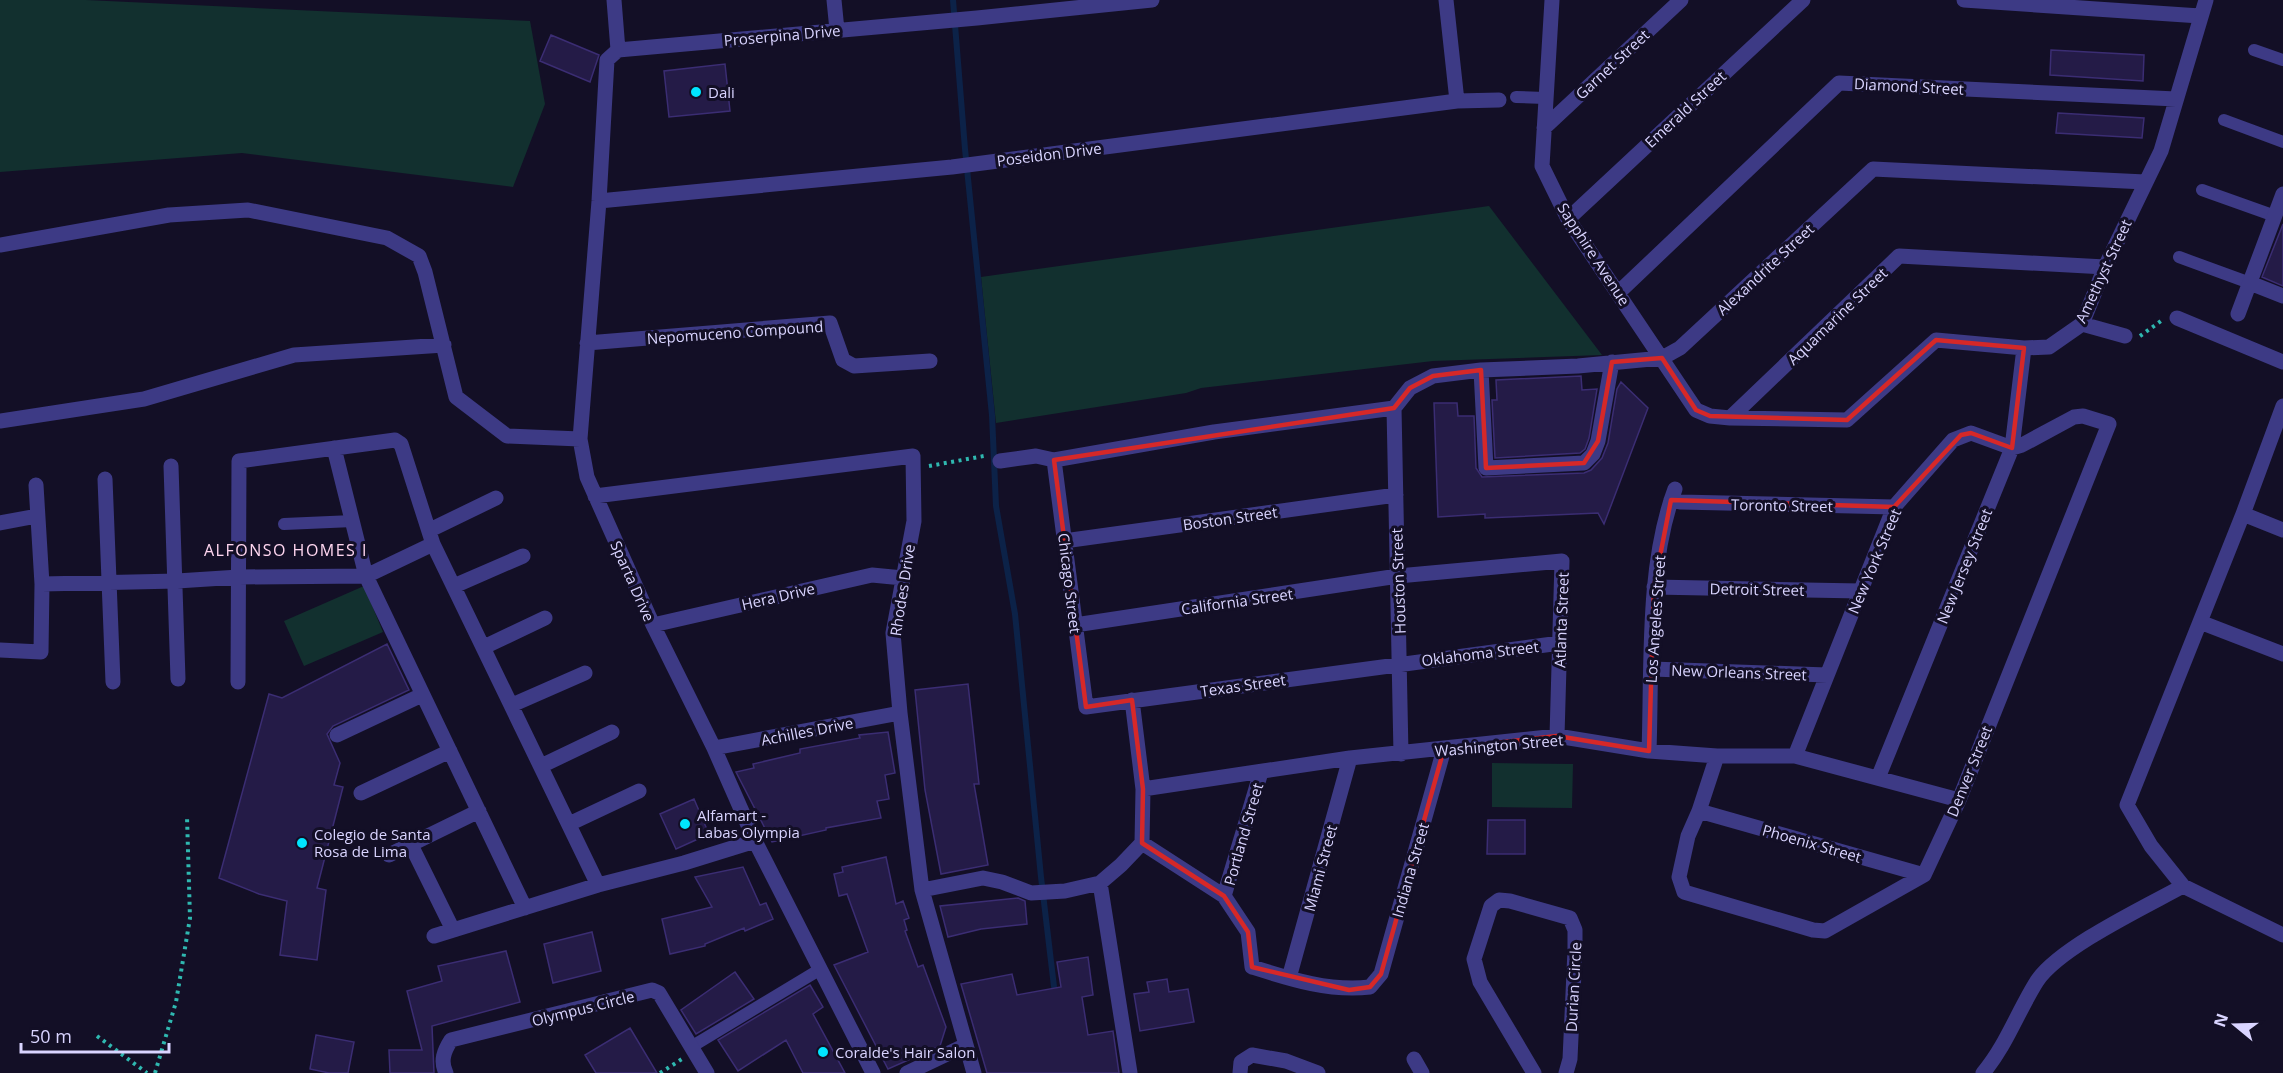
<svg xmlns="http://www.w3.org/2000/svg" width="2283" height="1073" viewBox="0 0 2283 1073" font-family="'Open Sans',sans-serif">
	<rect width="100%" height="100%" fill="#130f26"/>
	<path fill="#12302f" d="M0,0H86L530,21L545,104L513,187L242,153L0,172Z
		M1489,206L1602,355L1433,361L1201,388L1186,393L996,423L981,277Z
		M364,586L383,632L304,666L284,621Z
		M1492,763L1573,764L1572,808L1492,807Z"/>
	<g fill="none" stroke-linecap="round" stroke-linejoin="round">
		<path stroke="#0c2248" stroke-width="6" d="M953,0L965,149L992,415L996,506L1015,614L1041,877L1055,995"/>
	</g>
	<path fill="#241b47" stroke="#3b2d73" stroke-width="1.5" d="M551,35L599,55L590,82L540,61Z
		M2051,50L2144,55L2143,81L2050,75Z
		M725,64L730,111L669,117L664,71Z
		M2058,113L2144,118L2142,138L2056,133Z
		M2283,224V286L2262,277Z
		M1581,376L1582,390L1597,389L1589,438L1585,449L1580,453L1495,458L1492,400H1497L1496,380Z
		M1621,382L1648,408L1604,524L1598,513L1485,518V514L1438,517L1434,403H1457L1458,416H1474L1476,468L1482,477L1584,473L1591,470L1602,458L1608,443L1617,389Z
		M387,644L409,690L333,726L327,734L340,763L334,785L343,787L317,888L326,890L317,960L280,955L287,901L259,894L219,878L269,694L282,698Z
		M968,684L979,784H974L988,865L941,874L925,790L915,690Z
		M888,732L895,773L885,775L889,799L877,801L881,818L826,828V830L772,842L736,772L754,768L753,764L800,753V749L860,738L859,735Z
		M694,799L709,834L676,849L660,814Z
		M1488,820H1525V854H1487Z
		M886,857L896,904L903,901L909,918L904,920L907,930L905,931L918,967L923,965L946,1027L940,1046L888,1069L834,965L868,952L847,894L839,896L834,874L843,872L842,867Z
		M743,867L760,905L766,903L773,919L745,931L744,928L705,944V946L670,954L662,919L712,907L695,877Z
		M1018,898L1025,901L1027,924L981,929L948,937L940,906Z
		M592,932L601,971L553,983L544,944Z
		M506,951L520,1002L432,1026L434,1073H390L389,1050H422L407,991L442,981L438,966Z
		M1088,957L1093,995L1082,997L1088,1035L1113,1031L1119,1073H987L961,984L1012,974L1017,995L1061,987L1057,962Z
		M735,972L754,999L696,1034L681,1010Z
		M1167,979L1169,992L1188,989L1194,1022L1140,1031L1134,994L1149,992L1147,982Z
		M810,985L823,1007L813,1014L845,1073H803L786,1040L738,1071L718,1040Z
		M630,1028L657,1073H596L585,1055Z
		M316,1035L354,1042L348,1073H329L310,1069Z"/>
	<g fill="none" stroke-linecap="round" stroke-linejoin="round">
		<path stroke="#2fb8b0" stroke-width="4" stroke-dasharray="3 4.5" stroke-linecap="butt" d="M2140,336L2161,321
			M929,466L984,456
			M97,1036L147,1073
			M155,1073L176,1002L190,918L187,817
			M660,1073L682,1059"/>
		<path stroke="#3d3a85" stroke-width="12" d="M2254,50L2283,60
			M1516,97L1545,98
			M2224,120L2283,142
			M2202,190L2275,216
			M2179,257L2250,283
			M284,524L353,521
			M691,1047L819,970"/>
		<path stroke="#3d3a85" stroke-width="15" d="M614,0L618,50
			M834,0L837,30
			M1446,0L1457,101
			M1552,0L1542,166L1568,219L1696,410L1710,416L1730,418L1847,420L1936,340L2024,348L2049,347L2082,324L2105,267L2161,151L2206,0
			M1964,0L2200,16
			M618,50L607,60L599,201L580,439L587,477L653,625L714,748L755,841L873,1073
			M618,50L977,18L1152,0
			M1544,128L1681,0
			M599,201L952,167L1457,101L1499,100
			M1568,219L1803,0
			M0,245L169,215L248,210L387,238L419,256L425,272L456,397L507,436L580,439
			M2250,283L2283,296
			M1618,293L1839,83L2176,99
			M2238,314L2283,194
			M2177,318L2283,362
			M2082,324L2125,336
			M587,343L830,323L843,360L854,366L930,361
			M1481,370L1486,468L1584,463L1593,454L1598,441L1612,362
			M2283,406L2243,514L2127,805L2151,846L2183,886L2283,935
			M1394,408L1410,388L1433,376L1481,370L1578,366L1662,358L1680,348L1873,169L2145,182
			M1394,408L1401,754
			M1730,418L1899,256L2105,267
			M0,421L144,399L294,355L444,345
			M334,448L366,576L525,908
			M1054,460L1086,707L1560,643
			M1000,461L1036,456L1054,460L1214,432L1394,408
			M171,466L178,679
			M105,479L113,682
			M595,496L913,456L914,521L893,633L900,713L922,890L974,1073
			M1671,500L1680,502L1894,507
			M2243,514L2283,530
			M0,523L37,516
			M430,530L496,498
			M1064,541L1396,495
			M42,584L177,581L239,577L366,576L433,544
			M454,586L523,556
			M1654,587L1861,591
			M2200,622L2283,654
			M653,625L872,575L903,578
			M1075,625L1398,576L1562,561L1557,736
			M484,647L545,618
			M0,650L41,652L42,584L36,485
			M1652,669L1827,675
			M238,682L239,461L395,440L401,444L433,544L598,885
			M512,705L585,673
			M337,735L422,695
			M714,748L900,713
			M1649,751C1652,668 1646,566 1675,489
			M1717,756L1699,811L1688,836L1679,877L1684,892L1813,930L1825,931L1924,875L1959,800L2109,424L2083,416L2074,417L2022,445L2012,448L1971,433L1953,440L1894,507L1795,756
			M541,766L612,732
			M1878,778L2012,448L2024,348
			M1143,789L1350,758L1557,736L1649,751L1717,756H1795L1959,800
			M361,793L450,751
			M1699,811L1924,875
			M569,824L639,791
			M1142,843L1224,896L1248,932L1252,967C1290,979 1330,992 1370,987L1381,974L1444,749
			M411,845L453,930
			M389,855L479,811
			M1100,883L1130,1073
			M922,890L983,878L1002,882L1031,893L1065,891L1100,883L1121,865L1142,843L1143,789L1132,700
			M1224,896L1261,772
			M434,936L598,885L684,863L755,841
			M1289,978L1350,758
			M1414,1059L1422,1073
			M446,1073C440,1061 444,1051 451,1040L652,990L659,993L707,1073
			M907,1073L966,1045
			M1240,1073L1241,1062L1252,1055L1286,1061L1318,1073
			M1534,1073L1480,982L1474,959L1491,906L1499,900L1510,901L1570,918L1575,930V950L1570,1059L1566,1073
			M1983,1073C2006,1046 2018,1011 2037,981C2060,947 2145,907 2183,886"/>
	</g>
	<path fill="none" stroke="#d62828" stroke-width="4.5" stroke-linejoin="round" d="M1936,340L2024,348L2012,448L1971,433L1961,435L1894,507L1671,500L1654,587L1649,751L1557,736L1444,749L1381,974L1370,987L1349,990L1252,967L1248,932L1224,896L1142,843L1143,789L1132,700L1086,707L1054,460L1394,408L1410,388L1433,376L1481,370L1486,468L1584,463L1598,441L1612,362L1662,358L1696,410L1710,416L1847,420Z"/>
	<g fill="#00e5ff" stroke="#130f26" stroke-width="2">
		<circle cx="696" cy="92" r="6"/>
		<circle cx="685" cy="824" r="6"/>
		<circle cx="302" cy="843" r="6"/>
		<circle cx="823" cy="1052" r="6"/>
	</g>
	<g text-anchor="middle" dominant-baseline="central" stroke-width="6" stroke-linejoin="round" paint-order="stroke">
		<g font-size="15" fill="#d9d4ff" stroke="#130f26">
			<text transform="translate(782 35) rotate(-5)">Proserpina Drive</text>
			<text transform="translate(1612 64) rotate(-43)">Garnet Street</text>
			<text transform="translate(1909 86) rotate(3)">Diamond Street</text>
			<text transform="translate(1685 109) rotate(-43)">Emerald Street</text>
			<text transform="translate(1049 154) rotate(-7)">Poseidon Drive</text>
			<text transform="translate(1594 254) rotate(57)">Sapphire Avenue</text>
			<text transform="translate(1765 269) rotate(-43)">Alexandrite Street</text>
			<text transform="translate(2103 271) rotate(-65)">Amethyst Street</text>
			<text transform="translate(1837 316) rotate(-44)">Aquamarine Street</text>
			<text transform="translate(735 332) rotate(-4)">Nepomuceno Compound</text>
			<text transform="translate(1782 505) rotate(1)">Toronto Street</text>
			<text transform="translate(1230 518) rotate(-8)">Boston Street</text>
			<text transform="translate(1874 561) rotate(-67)">New York Street</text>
			<text transform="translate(1964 566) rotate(-68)">New Jersey Street</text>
			<text transform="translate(633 581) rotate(66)">Sparta Drive</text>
			<text transform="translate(1398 581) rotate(-92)">Houston Street</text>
			<text transform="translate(1070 583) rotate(83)">Chicago Street</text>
			<text transform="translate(1757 589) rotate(1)">Detroit Street</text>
			<text transform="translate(902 590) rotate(-81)">Rhodes Drive</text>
			<text transform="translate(778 596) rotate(-13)">Hera Drive</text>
			<text transform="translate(1237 601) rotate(-8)">California Street</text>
			<text transform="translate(1655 619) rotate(-86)">Los Angeles Street</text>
			<text transform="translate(1561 620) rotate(-88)">Atlanta Street</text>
			<text transform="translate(1480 653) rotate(-7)">Oklahoma Street</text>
			<text transform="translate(1739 672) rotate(2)">New Orleans Street</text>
			<text transform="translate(1243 685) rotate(-8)">Texas Street</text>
			<text transform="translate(807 731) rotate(-11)">Achilles Drive</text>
			<text transform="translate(1499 745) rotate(-5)">Washington Street</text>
			<text transform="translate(1969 771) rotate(-68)">Denver Street</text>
			<text transform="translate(1243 834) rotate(-74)">Portland Street</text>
			<text transform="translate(1812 843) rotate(16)">Phoenix Street</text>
			<text transform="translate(1320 868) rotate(-75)">Miami Street</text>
			<text transform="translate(1410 870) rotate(-74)">Indiana Street</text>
			<text transform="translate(1573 987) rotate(-87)">Durian Circle</text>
			<text transform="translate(583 1008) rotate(-14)">Olympus Circle</text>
		</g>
		<g font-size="15" fill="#d9d4ff" stroke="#130f26" text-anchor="start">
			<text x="708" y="92">Dali</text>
			<text x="697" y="815">Alfamart -<tspan x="697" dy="17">Labas Olympia</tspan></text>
			<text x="314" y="834">Colegio de Santa<tspan x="314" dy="17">Rosa de Lima</tspan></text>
			<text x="835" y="1052">Coralde's Hair Salon</text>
		</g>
		<g font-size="16" letter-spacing="1.5" fill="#ffd6f0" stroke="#130f26">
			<text x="286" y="550">ALFONSO HOMES I</text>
		</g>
	</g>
	<g transform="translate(2235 1025) rotate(289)" stroke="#130f26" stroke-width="4.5" paint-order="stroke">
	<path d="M0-4.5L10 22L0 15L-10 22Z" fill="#d9d4ff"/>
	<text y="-9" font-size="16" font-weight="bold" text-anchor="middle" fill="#d9d4ff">N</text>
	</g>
	<path d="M21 1043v9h148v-9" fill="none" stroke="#d9d4ff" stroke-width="3"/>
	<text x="30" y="1043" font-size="18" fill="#d9d4ff" stroke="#130f26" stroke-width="4.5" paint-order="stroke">50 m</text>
</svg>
